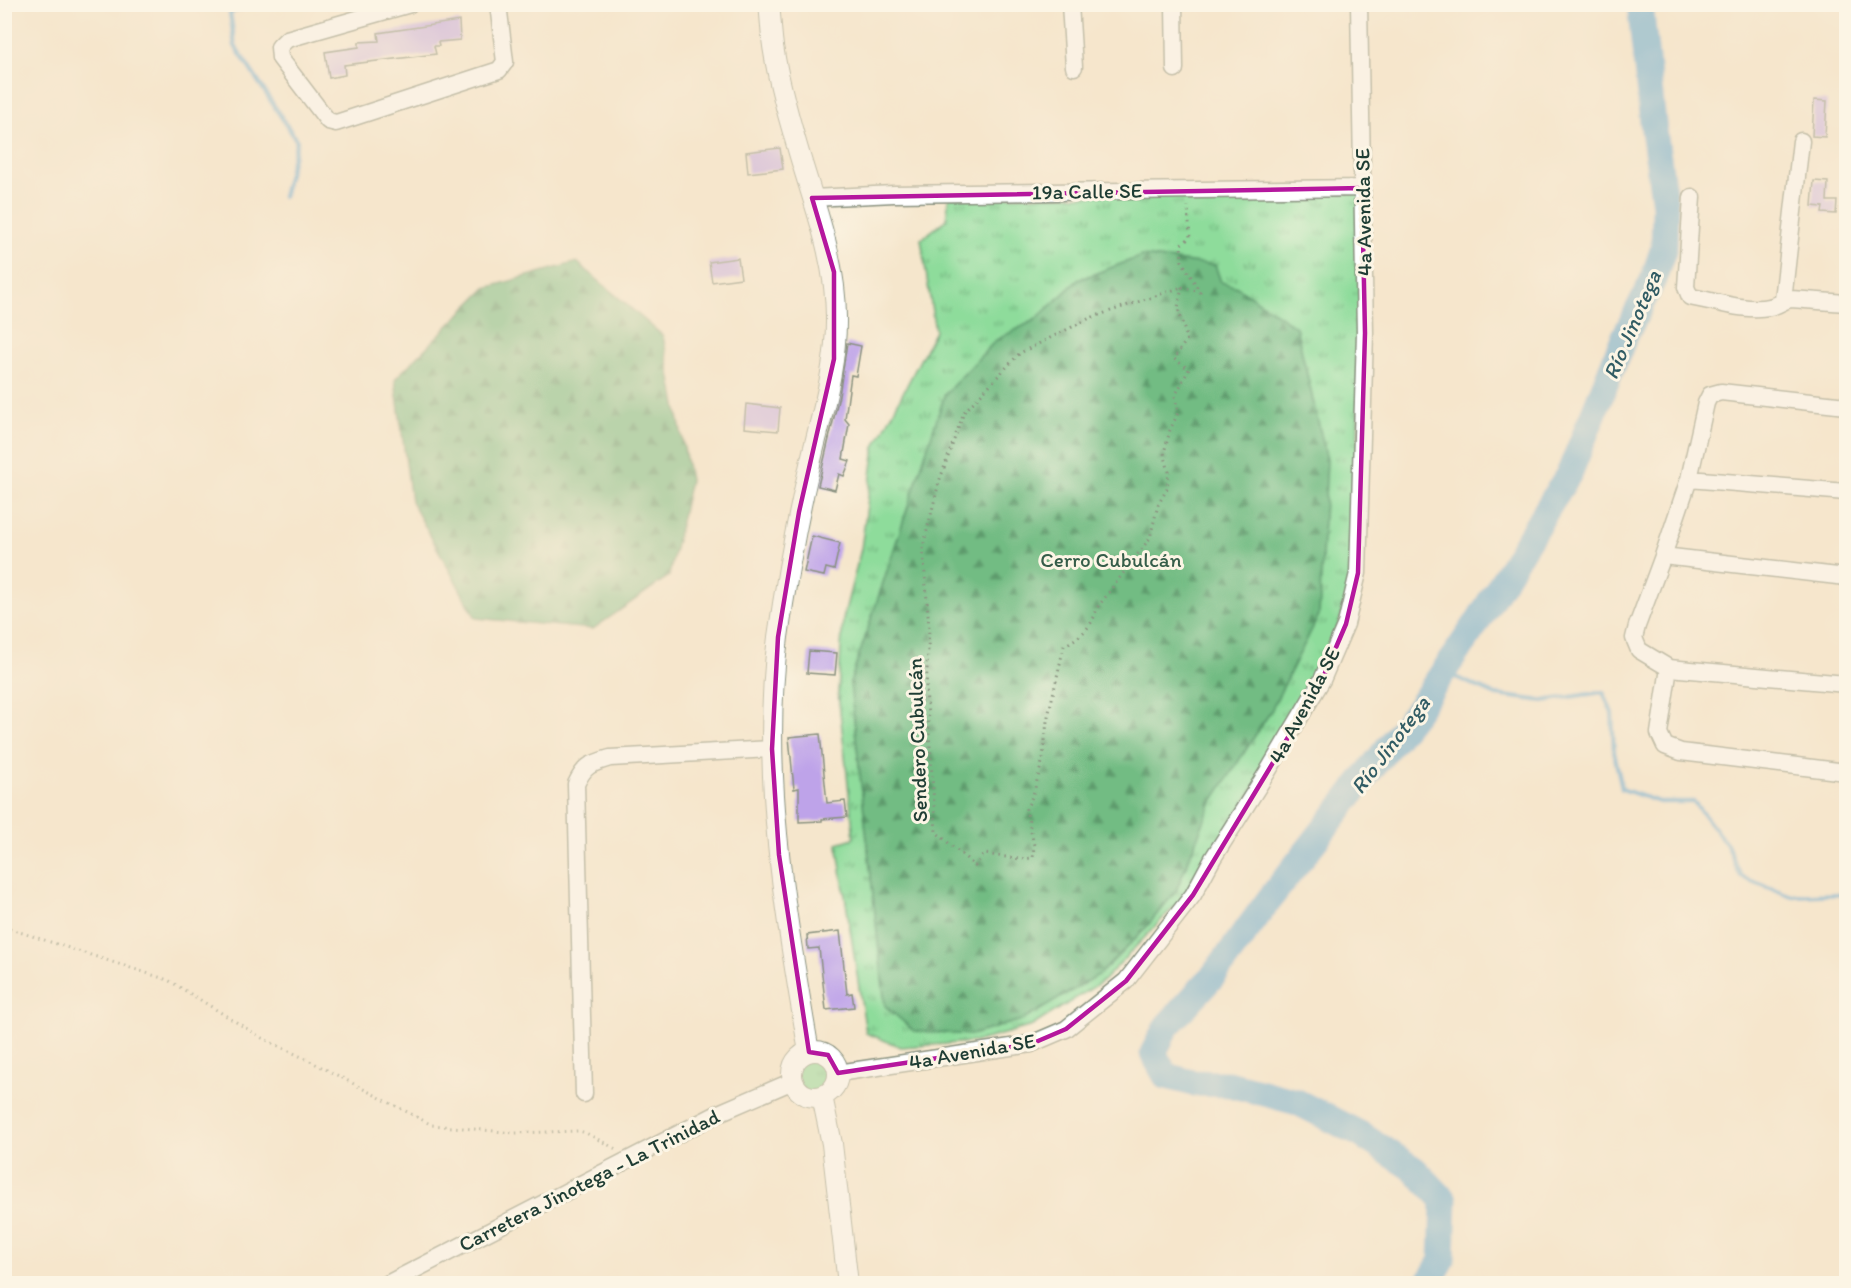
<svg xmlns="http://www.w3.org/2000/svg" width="1851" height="1288" viewBox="0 0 1851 1288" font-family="Itim,sans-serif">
	<defs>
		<pattern id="grass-tufts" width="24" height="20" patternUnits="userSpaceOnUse" patternTransform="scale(1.5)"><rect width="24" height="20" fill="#8edc9b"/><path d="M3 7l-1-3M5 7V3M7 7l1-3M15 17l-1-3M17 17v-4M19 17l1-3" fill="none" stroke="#73b47f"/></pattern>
		<pattern id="forest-firs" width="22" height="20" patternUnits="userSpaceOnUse" patternTransform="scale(1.5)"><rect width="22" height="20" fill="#72bc83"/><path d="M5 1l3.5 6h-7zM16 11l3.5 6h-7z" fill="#5d9a6c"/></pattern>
	</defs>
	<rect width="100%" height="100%" fill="#fcf5e5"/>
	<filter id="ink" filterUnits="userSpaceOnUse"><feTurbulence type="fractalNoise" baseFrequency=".0167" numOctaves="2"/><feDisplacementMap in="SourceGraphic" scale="12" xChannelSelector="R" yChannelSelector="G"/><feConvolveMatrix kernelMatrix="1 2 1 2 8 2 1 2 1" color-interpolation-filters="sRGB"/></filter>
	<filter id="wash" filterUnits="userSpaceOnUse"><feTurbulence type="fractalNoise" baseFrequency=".008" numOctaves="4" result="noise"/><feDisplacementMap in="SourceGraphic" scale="24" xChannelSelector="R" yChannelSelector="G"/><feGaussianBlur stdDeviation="1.35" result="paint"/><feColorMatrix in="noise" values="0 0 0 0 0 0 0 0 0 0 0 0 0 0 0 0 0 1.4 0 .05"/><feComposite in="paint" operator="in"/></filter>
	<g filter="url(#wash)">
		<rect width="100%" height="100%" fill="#f5e6cc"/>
		<path fill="url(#grass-tufts)" stroke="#568c68" stroke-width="1.5" d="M1361,193L1356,572L1320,679L1190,892L1168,913L1103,981L1032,1026L975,1042L901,1047L866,1033L837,843L854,838L838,693L843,619L861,549L875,447L935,331L921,239L946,220L949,197Z
			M795 1074a20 20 0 1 1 40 0a20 20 0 1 1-40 0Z"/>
		<path fill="url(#forest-firs)" stroke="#487c5c" stroke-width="1.5" d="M1142,256L1215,265L1221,282L1237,287L1296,327L1327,460L1319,615L1271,711L1211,804L1176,891L1144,930L1100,974L1025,1019L971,1035L914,1031L885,1006L850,683L945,394L996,340L1035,320L1078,280Z
			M577,262L663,336L690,480L669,576L593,629L476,618L411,501L395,379L486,288Z"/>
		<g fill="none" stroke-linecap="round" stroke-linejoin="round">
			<path stroke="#5aa6d3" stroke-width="4.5" d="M252,4L230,13L235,46L297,141L283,197
				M1444,672L1496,695L1543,701L1603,692L1612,713L1614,752L1622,789L1659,802H1694L1727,845L1741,877L1792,896L1840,894L1846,896"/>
			<path stroke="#5aa6d3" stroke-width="27" d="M1428,1284L1442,1260L1444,1200L1414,1169L1360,1134L1297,1102L1229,1084L1193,1083L1166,1076L1153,1053L1167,1026L1213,976L1271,897L1418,709L1478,621L1570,472L1623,340L1653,280L1664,247L1665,206L1653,123L1640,4"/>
		</g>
		<g id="blocks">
			<path fill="#bea3e9" d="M459,21L460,40L438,42L439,46H434L436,54L344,65L345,75L329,78L325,52L359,47V42L379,41L378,33Z
				M1814,100L1827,101L1825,137L1812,136Z
				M780,148L783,169L748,173L746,152Z
				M1814,181L1828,182L1827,201H1837L1836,214L1822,213L1823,207L1812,206Z
				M738,258L741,278L712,282L709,262Z
				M847,343L861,346L856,376L851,375L845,419L849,424L843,459L850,461L844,476L839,474L835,490L818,486L839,396Z
				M746,404L780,408L778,431L744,428Z
				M812,536L840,543L834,570L826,568L824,576L804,572Z
				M809,651L837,653L835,675L807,673Z
				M820,734L827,803L845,801L847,817L822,819V821L799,822V788L794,789L789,737Z
				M840,931L847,994L852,993L854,1007L826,1010L819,948L808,949L807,935Z"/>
		</g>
	</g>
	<g filter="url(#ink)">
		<use href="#blocks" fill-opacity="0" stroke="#8a9280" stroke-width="1.5"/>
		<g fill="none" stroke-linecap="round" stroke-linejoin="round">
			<defs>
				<path id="minor" d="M410,4L287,39L279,47L280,58L328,121L336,123L499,70L505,62L498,4
					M1070,4L1074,67
					M1174,4L1175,69
					M1692,197L1686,287L1690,297C1715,301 1745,312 1769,307C1778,306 1783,300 1791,299L1846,303
					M812,198L894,194L1362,188
					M1783,300L1801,141
					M1846,406L1721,392L1710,395L1706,403L1689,479L1663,556L1637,626L1634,638L1639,650L1669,668L1659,733L1665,746L1681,752L1846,772
					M1689,479L1846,492
					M1663,556L1846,577
					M1669,668L1846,684
					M838,1073L1031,1044L1066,1029L1126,981L1193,895L1213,858L1268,771L1322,680L1346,624L1358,573L1365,333L1359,4
					M584,1094L576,784C585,765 590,764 610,758L772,749
					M387,1284L721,1112L793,1081"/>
				<path id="major" d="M769,4C771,20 771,37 774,52C779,84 788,115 797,146C813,202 836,258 836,317C837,368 820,419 809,469C796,525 786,581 778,637C760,775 786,916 809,1052
					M792 1074a23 23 0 1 1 46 0a23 23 0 1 1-46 0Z
					M822,1096L832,1144L848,1284"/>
			</defs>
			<use href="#minor" stroke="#8a9280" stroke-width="19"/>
			<use href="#major" stroke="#8a9280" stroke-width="22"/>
			<path stroke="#8a9280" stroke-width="3" stroke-dasharray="1.5 4.5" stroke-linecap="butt" d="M1182,287L1178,308L1187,339L1174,359L1189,369L1175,396L1178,413L1170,430L1164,453L1169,472L1167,489L1158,505L1150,538L1097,608C1092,628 1081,636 1064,646L1047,721L1043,759L1033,795L1026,809L1034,845L1033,858L1020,859L984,854L975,866L936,832L926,690L929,628L923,547L939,482L964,412L1020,353L1090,318Z
				M1182,287L1200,292L1182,261L1181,244L1190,238L1188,206
				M4,927L168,980L262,1038L310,1061L432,1125L514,1133L579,1131L586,1133L616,1149"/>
			<use href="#minor" stroke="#fff" stroke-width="16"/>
			<use href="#major" stroke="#fff" stroke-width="20"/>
		</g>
	</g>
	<path d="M0 0H1851V1288H0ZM1362,188L1365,333L1358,573L1346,624L1322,680L1268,771L1193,895L1126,981L1066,1029L1031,1044L838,1073L828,1055L809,1052L779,855L772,749L778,637L799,512L834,359V272L812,198Z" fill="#f5e6cc" fill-opacity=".55" fill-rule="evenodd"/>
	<path fill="none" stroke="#b5179e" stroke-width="4.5" stroke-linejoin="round" d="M1362,188L1365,333L1358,573L1346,624L1322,680L1268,771L1193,895L1126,981L1066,1029L1031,1044L838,1073L828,1055L809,1052L779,855L772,749L778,637L799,512L834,359V272L812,198Z"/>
	<g text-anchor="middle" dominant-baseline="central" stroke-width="6" stroke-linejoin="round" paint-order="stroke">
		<g font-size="21" fill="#1f3d34" stroke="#fcf5e5">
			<text transform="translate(1087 191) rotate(-1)">19a Calle SE</text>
			<text transform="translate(1363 212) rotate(-91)">4a Avenida SE</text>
			<text transform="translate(1304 705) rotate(-62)">4a Avenida SE</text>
			<text transform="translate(917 740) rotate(-92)">Sendero Cubulcán</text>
			<text transform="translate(972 1051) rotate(-10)">4a Avenida SE</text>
			<text transform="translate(589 1180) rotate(-27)">Carretera Jinotega - La Trinidad</text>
		</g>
		<g font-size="21" fill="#355d49" stroke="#fcf5e5">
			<text x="1111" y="559">Cerro Cubulcán</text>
		</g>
		<g font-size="22" font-style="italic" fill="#315c64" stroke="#fcf5e5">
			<text transform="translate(1632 325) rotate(-67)">Río Jinotega</text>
			<text transform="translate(1390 745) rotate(-53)">Río Jinotega</text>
		</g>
	</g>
	<rect width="1851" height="1288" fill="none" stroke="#fcf5e5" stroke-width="24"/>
</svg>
